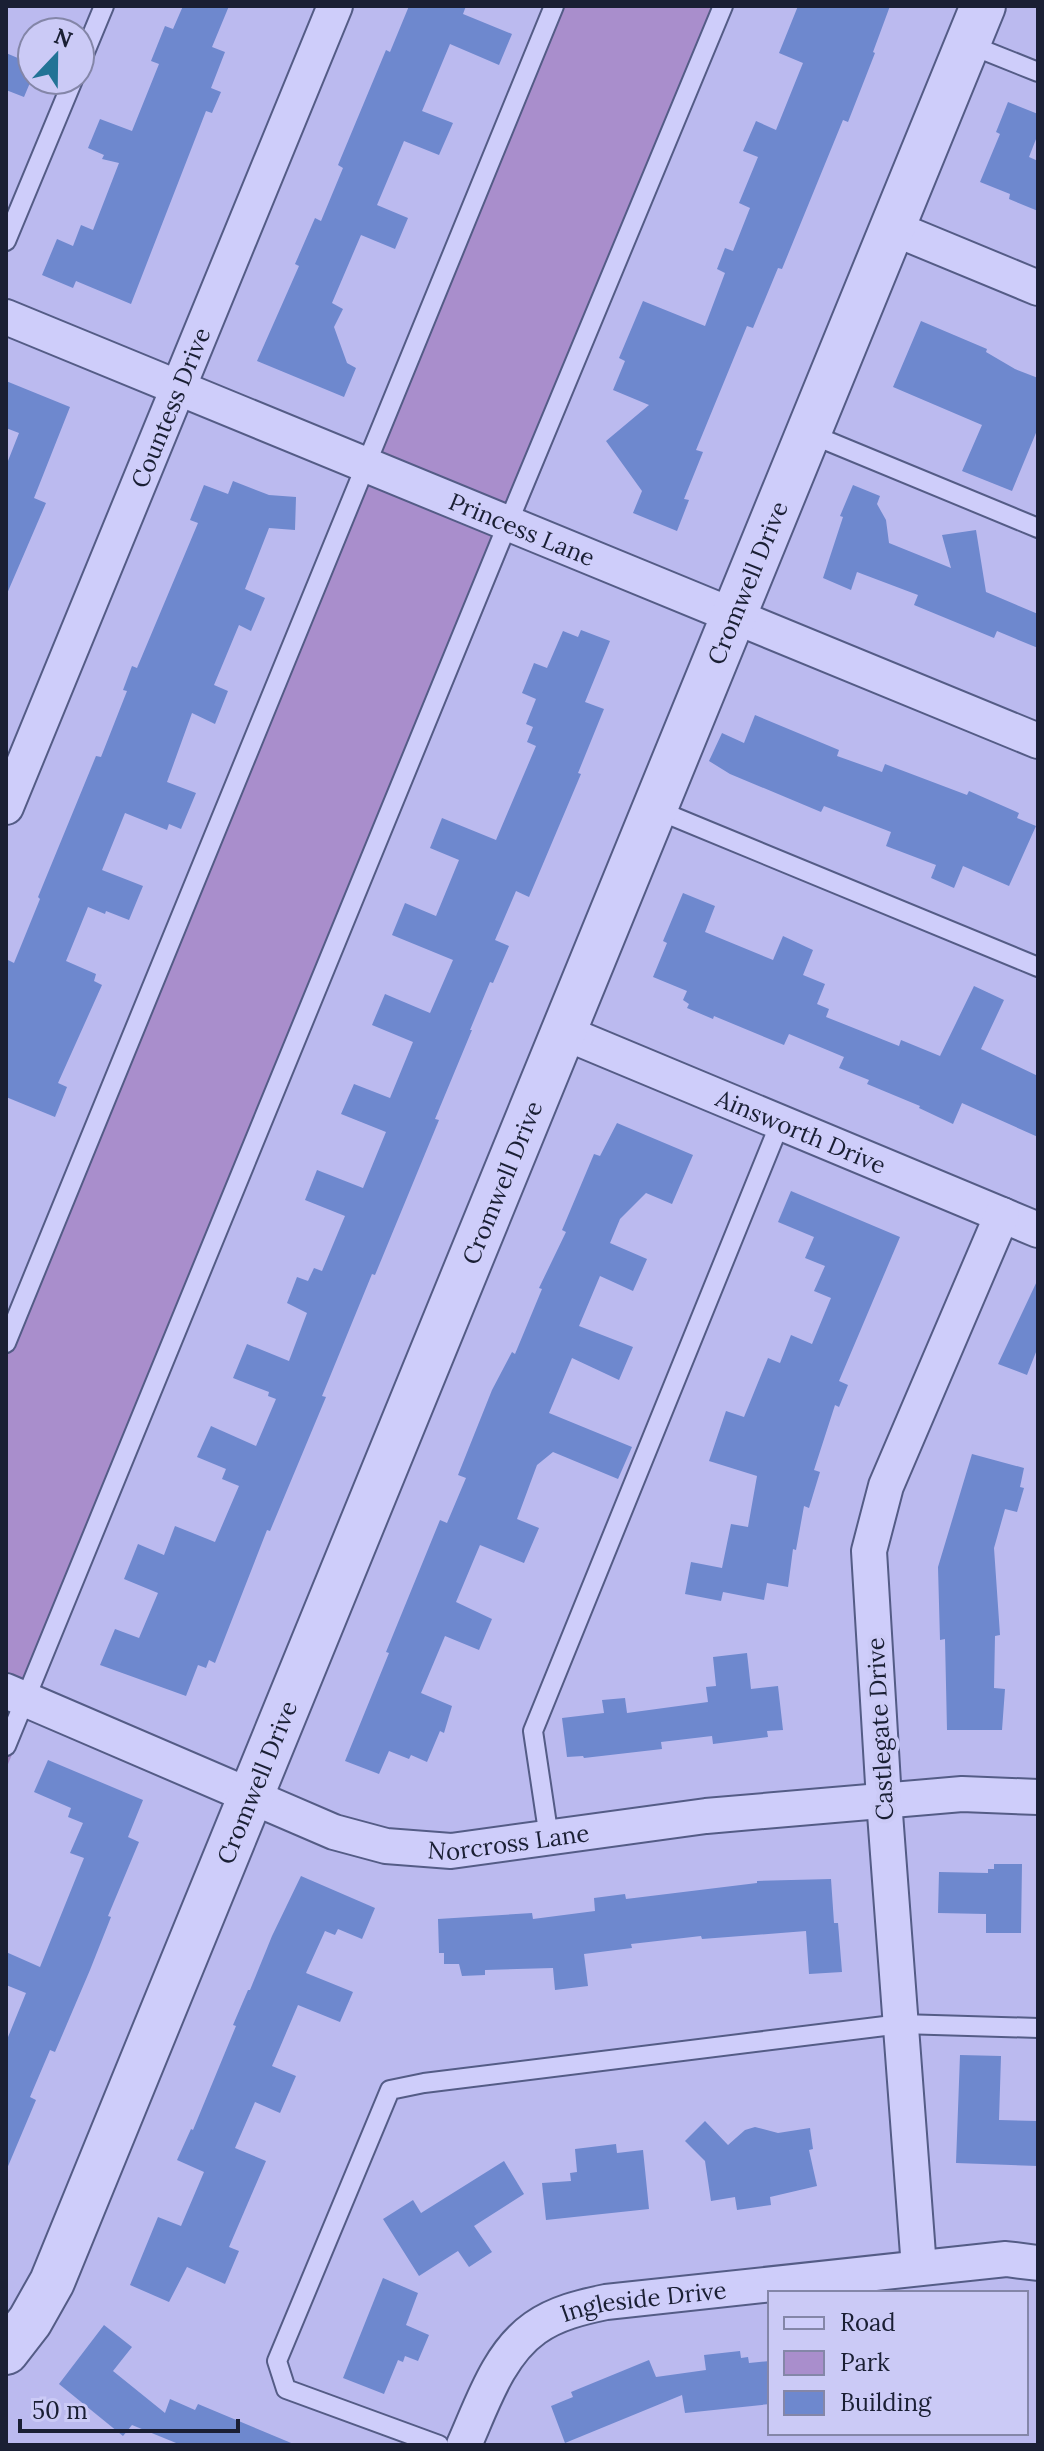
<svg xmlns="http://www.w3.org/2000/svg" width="1044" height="2451" viewBox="0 0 1044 2451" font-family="Lora,serif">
	<rect width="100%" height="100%" fill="#bbbaef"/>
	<path fill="#a98ecc" d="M558,6H733L6,1769V1344Z"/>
	<path fill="#6e88ce" d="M183,6H229L212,47L225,52L211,88L221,92L212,113L206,111L131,304L76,281L73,288L42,275L57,239L73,246L81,225L93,230L119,163L102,159L104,155L88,148L100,119L132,131L159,64L151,61L165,26L173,29Z
		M409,6H466L463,14L512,34L499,65L450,44L422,111L453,123L439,155L404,141L377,205L408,218L395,249L361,235L332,303L343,309L334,327L347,363L356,368L344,397L257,361L299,266L295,264L315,218L321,221L343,168L338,165L386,50L390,52Z
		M798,6H890L873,52L875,53L848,122L843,120L782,269L778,268L753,328L747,326L696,450L703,452L684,499L689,500L677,531L633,513L642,491L606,441L649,405L613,390L625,361L619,358L643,301L705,326L725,273L717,269L725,248L733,251L750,208L739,203L758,157L743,151L756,121L776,130L803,63L779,53Z
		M6,53L32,64V78L24,97L6,90Z
		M1008,102L1038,114V134L1029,157L1038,161V211L1009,199L1010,194L980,182L1000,134L996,132Z
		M921,321L987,349L986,352L1015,369L1038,378V428L1012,491L962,471L982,425L893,387Z
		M6,381L70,407L34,498L46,503L6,596V466L19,433L6,428Z
		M233,481L269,495L296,497L295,530L269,528L245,589L265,598L251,631L239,625L214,685L228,691L215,724L192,713L167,782L196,793L181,829L169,824L167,830L125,813L102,870L143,886L129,920L106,911L105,914L88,907L66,961L96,974L94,981L102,985L58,1083L67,1087L55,1117L6,1097V959L14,963L40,899L38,897L96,756L101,757L127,691L123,690L132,666L137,668L198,523L190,520L204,485L228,494Z
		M853,485L880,496L877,504L886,520L889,543L951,568L942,535L976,530L986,592L1038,614V648L997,631L994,638L914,605L918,595L857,572L851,590L823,578L843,517L840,516Z
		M581,630L610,641L585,702L604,709L578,773L581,774L529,897L516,891L495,940L509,946L493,983L490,982L470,1030H472L435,1119L439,1120L375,1275L372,1274L322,1396L326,1397L270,1531L267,1530L215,1663L209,1660L206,1668L198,1665L186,1696L100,1665L115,1629L139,1638L158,1593L124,1579L138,1544L164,1555L175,1526L215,1542L239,1486L222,1479L226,1469L197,1457L211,1426L256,1446L276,1399L268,1396L269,1392L233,1378L247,1344L289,1361L307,1313L287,1303L297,1277L308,1281L314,1268L322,1271L345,1216L305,1200L317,1170L363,1188L386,1132L341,1114L354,1084L390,1098L413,1042L372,1025L385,994L430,1013L453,960L392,935L405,903L436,916L459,860L430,848L442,818L496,840L536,746L527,742L533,727L526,724L536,699L522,693L534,663L547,668L563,631L578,637Z
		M755,715L839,750L837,756L882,772L885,764L967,795L969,791L1019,813L1017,818L1036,826L1009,886L963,866L954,888L931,878L936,865L886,846L891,832L824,806L821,812L730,774L709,761L722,733L744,743Z
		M683,893L715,906L705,932L773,960L783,936L813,950L803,975L825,984L817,1004L829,1009L826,1017L899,1046L901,1040L940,1056L974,986L1004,1000L981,1049L1038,1076V1137L962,1103L953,1124L919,1108L920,1106L867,1084L869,1080L839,1068L844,1057L789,1034L784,1045L714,1016L713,1019L687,1008L689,1004L683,1000L687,991L653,977L667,943L663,941Z
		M617,1123L693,1155L672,1204L646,1193L620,1219L610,1243L647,1259L633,1291L600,1276L579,1326L633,1347L619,1380L572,1358L549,1413L632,1447L618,1479L553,1452L537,1465L517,1519L539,1528L524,1563L480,1545L456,1602L492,1619L479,1650L445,1636L421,1693L452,1706L444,1733L440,1731L427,1762L411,1755L409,1759L389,1751L379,1774L345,1761L389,1653L386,1652L440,1520L447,1523L466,1478L458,1475L492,1390L512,1352L515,1354L542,1289L539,1288L566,1232L562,1230L594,1154L600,1156Z
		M791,1191L900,1237L839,1381L848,1385L839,1407L835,1405L814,1470L820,1472L809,1508L804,1506L796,1550L793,1549L788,1587L767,1583L764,1600L723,1592L721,1601L685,1594L691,1562L722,1568L731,1524L748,1527L757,1476L709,1461L726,1411L744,1417L768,1358L780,1363L791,1335L812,1344L831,1298L814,1291L825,1266L805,1258L814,1237L778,1222Z
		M1038,1279V1347L1027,1375L998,1364Z
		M972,1454L1024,1468L1020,1487L1024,1488L1017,1512L1005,1509L994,1548L1000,1635L995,1636L994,1688L1005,1689L1002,1730H947L945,1639L940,1640L938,1567Z
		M747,1653L751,1689L778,1686L783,1730L767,1731L768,1737L713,1744L712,1736L661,1742L662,1749L584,1758L583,1756L567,1757L562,1718L604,1713L602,1700L625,1698L627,1713L708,1702L706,1687L716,1686L713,1657Z
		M48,1760L143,1800L128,1837L139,1842L108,1916L111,1917L90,1970L55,2052L50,2050L30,2097L36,2100L6,2171V2042L26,1993L6,1985V1952L40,1967L84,1858L70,1853L83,1823L68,1817L71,1808L34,1792Z
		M994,1864H1022L1021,1933H986V1914L938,1913L939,1872L988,1873V1869H994Z
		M301,1876L375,1908L362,1939L338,1929L335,1935L325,1931L306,1973L353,1992L340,2022L298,2005L272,2066L296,2076L280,2113L255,2102L235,2148L266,2161L229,2247L239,2251L225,2284L187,2267L169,2302L130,2285L158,2217L181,2226L204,2172L177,2160L191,2129L193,2130L236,2026L233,2025L248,1990H250L272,1936Z
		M831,1879L834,1923H838L842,1972L809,1974L806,1931L702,1939L701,1936L631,1944L632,1948L584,1954L588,1986L555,1990L553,1968L485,1970V1975L462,1976L459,1964H444V1953H439L438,1919L532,1913L533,1919L595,1911L594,1898L625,1894L626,1899L757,1883V1881Z
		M960,2055L1001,2056L999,2120L1038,2121V2166L956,2163Z
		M705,2121L728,2145L745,2130L755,2127L778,2133L810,2128L813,2149L809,2150L817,2186L770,2197L771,2205L737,2210L735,2197L711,2201L705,2161L685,2141Z
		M616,2144L617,2153L643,2150L649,2209L546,2220L542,2183L571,2181L570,2173L577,2172L575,2149Z
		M504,2161L524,2194L474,2226L492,2252L469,2267L458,2251L419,2276L383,2219L413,2200L421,2213Z
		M383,2278L418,2293L406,2325L429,2335L418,2361L405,2356L403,2362L398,2360L384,2394L343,2378Z
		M104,2325L132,2347L113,2371L165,2413L170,2399L195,2410L198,2404L296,2445H181L132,2425L123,2436L59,2384Z
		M740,2351L741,2358L748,2357L749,2363L770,2361V2404L685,2413L682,2395L565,2443L551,2406L573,2397L571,2392L649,2360L656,2377L706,2370L704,2355Z"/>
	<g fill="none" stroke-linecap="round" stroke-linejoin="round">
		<defs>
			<path id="service" d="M968,44L1038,72
				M80,64L104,6
				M6,241L73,80
				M808,433L1038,528
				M655,809L1038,967
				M6,1343L554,6
				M6,1746L508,523L723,6
				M549,1838L533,1731L780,1123
				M439,2445L286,2389L277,2361L390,2090L424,2083L901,2024L1038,2028"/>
			<g id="minor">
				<path d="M893,228L1038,288"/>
				<path id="s1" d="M6,317L1038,741"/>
				<path id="s2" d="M6,807L335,6"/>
				<path id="s3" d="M563,1032L1038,1230"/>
				<path id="s4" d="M6,1691L334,1832L386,1846L451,1851L706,1816L962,1794L1038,1797"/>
				<path d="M919,2268L884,1800L869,1551L886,1486L1002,1215"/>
				<path id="s5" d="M464,2445C482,2405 498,2354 535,2328C556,2313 582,2307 606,2302L1006,2259L1038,2263"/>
			</g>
			<g id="tertiary">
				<path id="s6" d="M6,2352L30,2321L52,2282L983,6"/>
			</g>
		</defs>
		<use href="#service" stroke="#545c86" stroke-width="22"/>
		<use href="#minor" stroke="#545c86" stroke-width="38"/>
		<use href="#tertiary" stroke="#545c86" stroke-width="48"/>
		<use href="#service" stroke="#cecdfa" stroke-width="18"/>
		<use href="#minor" stroke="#cecdfa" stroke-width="34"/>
		<use href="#tertiary" stroke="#cecdfa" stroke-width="44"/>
	</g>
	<g text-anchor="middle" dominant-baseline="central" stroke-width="8" stroke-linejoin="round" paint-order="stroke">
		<g font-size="24" fill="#1a1f34" stroke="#cbcaf6">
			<text stroke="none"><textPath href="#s2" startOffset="432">Countess Drive</textPath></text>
			<text stroke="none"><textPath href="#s1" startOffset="558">Princess Lane</textPath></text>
			<text stroke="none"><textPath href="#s6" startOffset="1920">Cromwell Drive</textPath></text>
			<text stroke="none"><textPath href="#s3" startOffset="258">Ainsworth Drive</textPath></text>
			<text stroke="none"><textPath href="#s6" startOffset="1272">Cromwell Drive</textPath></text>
			<text transform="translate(880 1729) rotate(-93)">Castlegate Drive</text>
			<text stroke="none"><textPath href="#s6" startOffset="624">Cromwell Drive</textPath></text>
			<text stroke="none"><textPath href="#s4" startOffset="534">Norcross Lane</textPath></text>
			<text stroke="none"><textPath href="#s5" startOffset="252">Ingleside Drive</textPath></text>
		</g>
	</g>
	<rect width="1044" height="2451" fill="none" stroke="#1a1f34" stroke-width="16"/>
	<rect x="768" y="2291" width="260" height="144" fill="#cbcaf6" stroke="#8486a8" stroke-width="2"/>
	<rect x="784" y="2317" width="40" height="12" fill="#cecdfa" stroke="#8486a8" stroke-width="2"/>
	<text x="840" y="2331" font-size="24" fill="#1a1f34">Road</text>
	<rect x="784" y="2351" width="40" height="24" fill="#a98ecc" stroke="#8486a8" stroke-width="2"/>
	<text x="840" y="2371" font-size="24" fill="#1a1f34">Park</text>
	<rect x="784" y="2391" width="40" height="24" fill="#6e88ce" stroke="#8486a8" stroke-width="2"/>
	<text x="840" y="2411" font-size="24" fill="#1a1f34">Building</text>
	<g transform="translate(56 56) rotate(22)"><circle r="38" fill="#cbcaf6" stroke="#8486a8" stroke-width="2"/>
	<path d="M0-6L14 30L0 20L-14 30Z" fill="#227396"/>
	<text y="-12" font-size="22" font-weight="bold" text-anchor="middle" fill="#1a1f34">N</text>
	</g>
	<path d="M20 2419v12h218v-12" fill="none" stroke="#1a1f34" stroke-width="4"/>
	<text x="32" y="2419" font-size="24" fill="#1a1f34" stroke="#cbcaf6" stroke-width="6" paint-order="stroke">50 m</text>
</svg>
